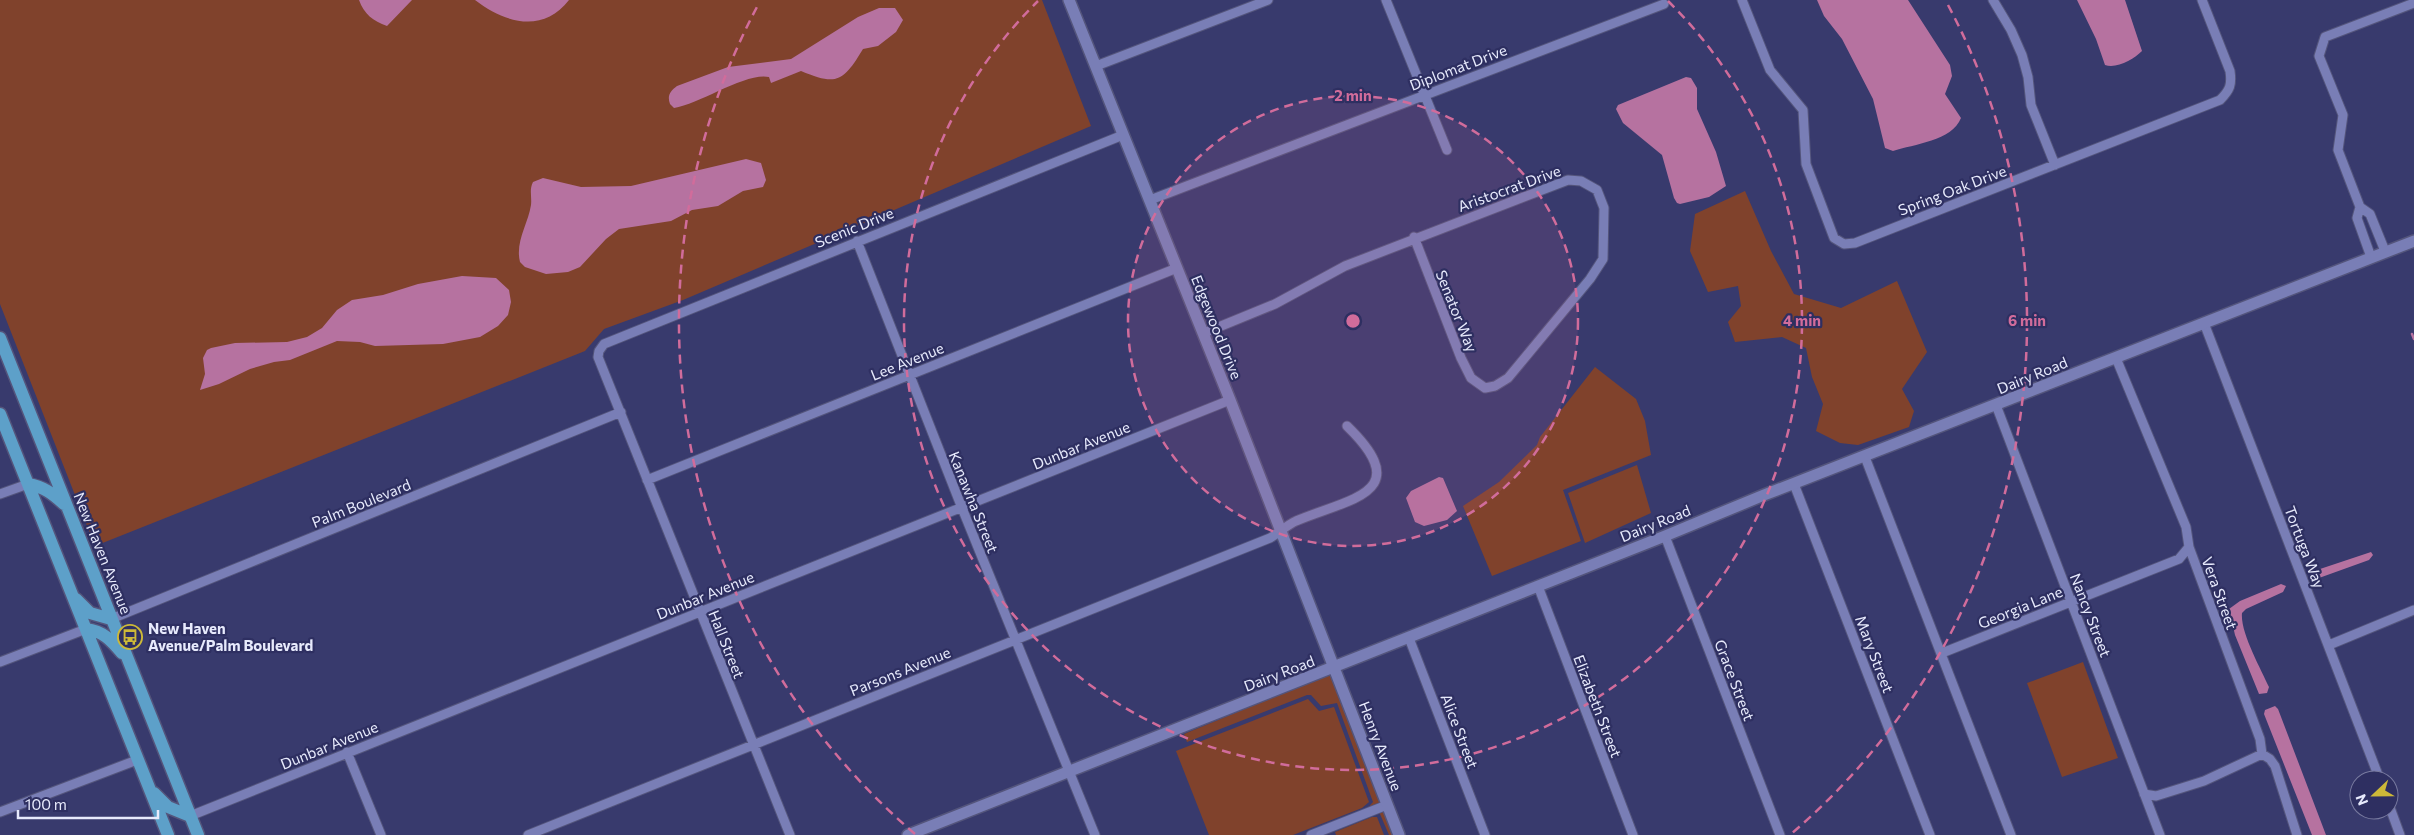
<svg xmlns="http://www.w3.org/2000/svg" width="2414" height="835" viewBox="0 0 2414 835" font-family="Commissioner,sans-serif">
	<rect width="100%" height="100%" fill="#383a6d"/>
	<path fill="#80422c" d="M0,0H1042L1091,126L683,300L604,329L585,351L95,546L0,304Z
		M1745,191L1771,251L1794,294L1841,308L1897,281L1927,352L1902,389L1914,411L1909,427L1858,445L1840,443L1816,431L1823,404L1812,377L1806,348L1782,337L1735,342L1728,322L1741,306L1738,286L1708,292L1690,251L1695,214Z
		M1595,367L1636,399L1645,421L1651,455L1563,490L1581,541L1492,576L1463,506L1499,482L1537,445L1540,437Z
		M1637,465L1651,513L1585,543L1568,493Z
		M2083,662L2118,758L2062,777L2027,683Z
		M1332,673L1393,835H1389L1380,814L1365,811L1373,802L1337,703L1321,706L1311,695H1307L1187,742L1184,734Z
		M1308,699L1319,711L1334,707L1369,802L1362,808L1293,835H1209L1176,751Z
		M1372,817H1377L1384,835H1336L1335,832Z"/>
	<path fill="#b672a0" d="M359,0H412L387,26C373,21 364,14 359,0Z
		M475,0H569C543,34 505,23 475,0Z
		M1817,0H1908L1950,65L1952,76L1945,94L1961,118C1952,141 1914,144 1893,151L1885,148L1873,99L1842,39L1824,16Z
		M2077,0H2125L2142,51C2134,59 2117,69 2105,65L2096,39Z
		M879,8H895L903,20L896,32L878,46L863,49C843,82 837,86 801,71L771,83L769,77C746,72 700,104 674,108L670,104C667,96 670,91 677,86L728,67L791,59L858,17Z
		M1686,77L1691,78L1697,88V109L1716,152L1726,186L1709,197L1680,204L1677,203L1674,198L1662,155L1623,123L1616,109L1618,105Z
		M746,159L761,163L766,180L763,187L743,191L718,206L692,210L671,221L619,229L606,239L580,267L568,272L546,274L525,267L520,262C515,242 528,224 531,205C532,196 529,190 533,182L543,178L581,187L631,186Z
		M462,276L496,278L509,290L511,302L508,315L498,326L480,337L443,344L375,346L360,342L337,341L290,360L274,362L250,369L219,384L200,390L205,374L203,358L207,350L211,348L235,343L287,342L307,337L322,328L337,310L352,300L383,295L418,284Z
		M1439,477L1443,478L1457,511L1447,520L1424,526L1415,522L1406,498L1411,491Z
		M2371,552L2373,555L2369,560L2319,578L2315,576L2314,573L2320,569Z
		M2281,584L2286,586L2283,592L2246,609L2242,613C2240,632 2261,669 2269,687L2267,693L2259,694L2235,635L2229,609L2240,601Z
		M2275,706L2278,709L2326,835H2312L2264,714L2265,710Z"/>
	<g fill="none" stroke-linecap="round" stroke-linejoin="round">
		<path stroke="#b672a0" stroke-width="2.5" d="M2412,334L2414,339"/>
		<defs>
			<path id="minor" d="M1386,0L1447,150
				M1742,0L1770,70L1803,110L1806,164L1834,238L1844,244L1855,243L2220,100C2230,90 2232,85 2230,71L2202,0
				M1993,0L2011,30L2022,55L2028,77L2031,105L2055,165
				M1096,66L1268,0
				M1150,200L1664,4
				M2360,207L2370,214L2385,251
				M857,241L962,508L1095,835
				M2371,257L2357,218L2360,207L2338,150L2343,115L2319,56L2325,37L2414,3
				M2204,323L2380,780
				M1204,333L1275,304L1345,266L1568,180L1581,181L1597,190L1604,208L1603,259L1590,279L1508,378L1495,386L1485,388L1471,378L1461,358L1414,237
				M2116,358L2186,527L2189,547L2260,739L2262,754L2270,759L2275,766L2297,835
				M1996,405L2160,835
				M1865,457L2011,835
				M647,480L1177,268
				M1794,484L1930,835
				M0,494L28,484
				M1665,536L1780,835
				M1538,586L1633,835
				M111,619L621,412
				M1409,638L1485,835
				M2329,645L2414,610
				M1942,653L2179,559L2189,547
				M0,662L86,629
				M347,752L381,835
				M2144,794L2156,796L2204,781L2262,754
				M2389,805L2400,835
				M0,812L137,760
				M190,816L1230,400
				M528,835L1270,538C1279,533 1287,525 1296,521C1351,498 1416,493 1347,426
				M790,835L598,357L599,351L604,344L1123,135
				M1311,835L1387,805"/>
			<path id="tertiary" d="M1069,0L1230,400L1399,835
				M908,835L1665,536L1764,495L2414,241"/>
			<path id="primary" d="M0,338L198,835
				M0,414L168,835
				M28,484C44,487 52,493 64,504
				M76,599L90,613L111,619
				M86,629C103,631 111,640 122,653
				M154,793L168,807L190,816"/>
		</defs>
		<use href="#minor" stroke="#54557c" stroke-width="11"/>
		<use href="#tertiary" stroke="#54557c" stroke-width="14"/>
		<use href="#primary" stroke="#54557c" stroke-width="15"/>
		<use href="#minor" stroke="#797eb6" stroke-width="9"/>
		<use href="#tertiary" stroke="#797eb6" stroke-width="11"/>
		<use href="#primary" stroke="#5da0c9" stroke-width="12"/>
	</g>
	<circle cx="1353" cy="321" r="225" fill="#d16c9b" fill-opacity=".12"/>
	<g fill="none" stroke="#d16c9b" stroke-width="2.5" stroke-dasharray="9 6">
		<circle cx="1353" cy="321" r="225"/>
		<path d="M1668 1A449 449 0 1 1 1038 1"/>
		<path d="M915 834A674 674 0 0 1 758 5M1948 5A674 674 0 0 1 1791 834"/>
	</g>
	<defs>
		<symbol id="bus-ring" viewBox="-11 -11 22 22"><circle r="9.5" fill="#2e2f61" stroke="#cdb938" stroke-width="1.5"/><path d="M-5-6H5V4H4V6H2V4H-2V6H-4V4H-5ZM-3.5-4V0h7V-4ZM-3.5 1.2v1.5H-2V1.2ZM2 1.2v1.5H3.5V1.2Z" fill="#cdb938"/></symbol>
	</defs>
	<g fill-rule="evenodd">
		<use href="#bus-ring" x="116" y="623" width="28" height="28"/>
	</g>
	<g text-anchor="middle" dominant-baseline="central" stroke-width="4.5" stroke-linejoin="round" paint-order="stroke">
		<g font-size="15" fill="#e7eafc" stroke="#2e2f61">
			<text transform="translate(1458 67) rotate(-21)">Diplomat Drive</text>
			<text transform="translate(1509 188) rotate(-20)">Aristocrat Drive</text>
			<text transform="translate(1952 190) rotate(-21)">Spring Oak Drive</text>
			<text transform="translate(854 227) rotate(-22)">Scenic Drive</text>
			<text transform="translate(1457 311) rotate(68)">Senator Way</text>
			<text transform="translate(1217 327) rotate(68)">Edgewood Drive</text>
			<text transform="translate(907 361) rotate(-22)">Lee Avenue</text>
			<text transform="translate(2032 375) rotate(-22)">Dairy Road</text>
			<text transform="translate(1081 445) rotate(-22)">Dunbar Avenue</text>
			<text transform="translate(974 502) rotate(68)">Kanawha Street</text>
			<text transform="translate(361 503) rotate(-22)">Palm Boulevard</text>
			<text transform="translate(1655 523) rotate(-22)">Dairy Road</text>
			<text transform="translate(2305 547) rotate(69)">Tortuga Way</text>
			<text transform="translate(103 553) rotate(68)">New Haven Avenue</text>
			<text transform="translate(2220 593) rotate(70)">Vera Street</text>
			<text transform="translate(705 595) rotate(-22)">Dunbar Avenue</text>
			<text transform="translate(2020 607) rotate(-22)">Georgia Lane</text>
			<text transform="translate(2091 615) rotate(69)">Nancy Street</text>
			<text transform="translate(727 644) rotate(68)">Hall Street</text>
			<text transform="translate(1875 654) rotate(69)">Mary Street</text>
			<text transform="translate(900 671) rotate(-22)">Parsons Avenue</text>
			<text transform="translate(1279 673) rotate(-21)">Dairy Road</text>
			<text transform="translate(1735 680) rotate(69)">Grace Street</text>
			<text transform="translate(1598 706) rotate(69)">Elizabeth Street</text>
			<text transform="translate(1460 731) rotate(69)">Alice Street</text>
			<text transform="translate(329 745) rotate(-22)">Dunbar Avenue</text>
			<text transform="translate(1381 746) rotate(69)">Henry Avenue</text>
		</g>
		<g font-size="15" font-weight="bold" fill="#e7eafc" stroke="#2e2f61" text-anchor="start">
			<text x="148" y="628">New Haven<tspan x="148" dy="17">Avenue/Palm Boulevard</tspan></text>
		</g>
	</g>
	<circle cx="1353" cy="321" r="8" fill="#d16c9b" stroke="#2e2f61" stroke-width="2.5"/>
	<g font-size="15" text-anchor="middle" font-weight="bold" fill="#d16c9b" stroke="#2e2f61" stroke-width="4.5" stroke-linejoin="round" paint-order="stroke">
		<text x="1353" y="101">2 min</text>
		<text x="1802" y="326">4 min</text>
		<text x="2027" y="326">6 min</text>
	</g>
	<g transform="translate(2374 795) rotate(248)"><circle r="24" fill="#2e2f61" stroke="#787a9f"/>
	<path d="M0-4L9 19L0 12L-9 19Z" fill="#cdb938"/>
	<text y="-8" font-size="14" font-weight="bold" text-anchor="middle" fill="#e7eafc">N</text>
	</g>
	<path d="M18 810v8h140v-8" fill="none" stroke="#e7eafc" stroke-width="2.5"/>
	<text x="25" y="810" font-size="15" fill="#e7eafc" stroke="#2e2f61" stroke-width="4" paint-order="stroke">100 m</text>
</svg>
